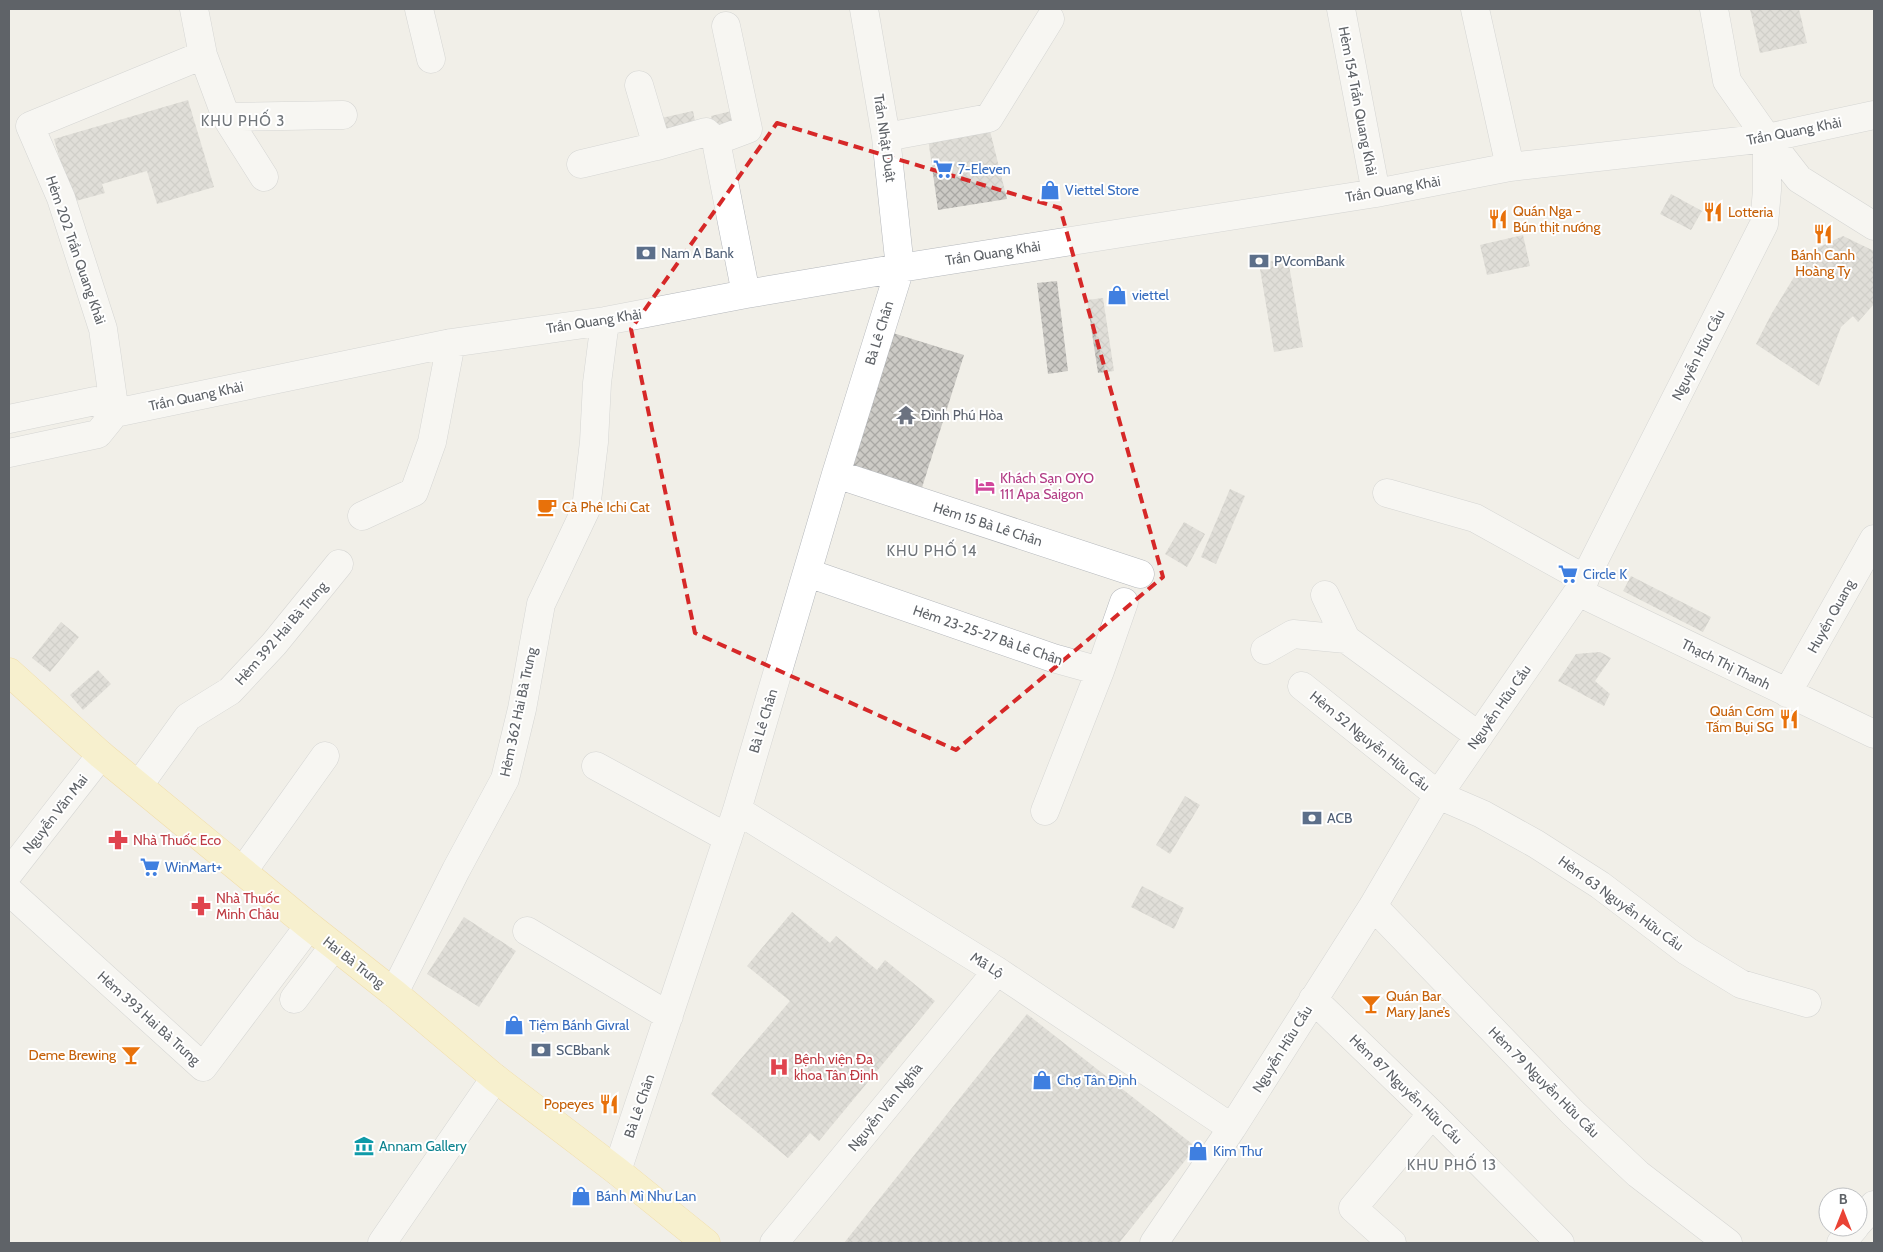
<svg xmlns="http://www.w3.org/2000/svg" width="1883" height="1252" viewBox="0 0 1883 1252" font-family="Cabin,sans-serif">
	<defs>
		<pattern id="building-cross-hatch" width="8" height="8" patternUnits="userSpaceOnUse" patternTransform="scale(1.25)"><rect width="8" height="8" fill="#cccac5"/><path d="M0 0l8 8M0 8l8-8" fill="none" stroke="#a9a8a4"/></pattern>
	</defs>
	<rect width="100%" height="100%" fill="#f1efe8"/>
	<path fill="url(#building-cross-hatch)" d="M1750,9H1799L1807,43L1760,53Z
		M188,100L214,187L157,204L147,171L102,184L105,193L72,202L54,139Z
		M740,109L744,124L714,131L711,116Z
		M693,111L697,131L661,139L657,119Z
		M988,123L1007,199L938,210L927,131Z
		M1671,194L1702,211L1691,230L1660,214Z
		M1523,235L1530,266L1487,275L1480,245Z
		M1843,236L1874,251V304L1858,322L1853,316L1841,327L1819,386L1756,344L1772,313L1802,264L1815,249Z
		M1288,259L1303,347L1274,352L1259,263Z
		M1057,281L1068,371L1048,374L1037,283Z
		M1103,298L1114,371L1098,373L1087,300Z
		M893,333L964,355L919,497L848,475Z
		M1230,489L1245,496L1216,564L1201,557Z
		M1184,522L1205,534L1187,567L1165,554Z
		M1631,576L1711,617L1703,632L1623,591Z
		M61,622L79,637L50,672L32,658Z
		M1600,652L1611,658L1595,681L1610,694L1604,706L1558,681L1576,654Z
		M98,670L111,684L83,710L70,695Z
		M1185,796L1200,805L1170,854L1156,845Z
		M1142,886L1184,908L1174,929L1131,907Z
		M792,912L830,943L836,936L877,970L885,960L935,1001L819,1141L810,1133L788,1158L711,1094L790,1001L747,966Z
		M464,917L516,951L479,1007L427,974Z
		M1027,1014L1196,1147L1119,1243H844Z"/>
	<g fill="none" stroke-linecap="round" stroke-linejoin="round">
		<defs>
			<path id="minor" d="M194,9L203,55L226,117L264,177
				M419,9L431,59
				M1341,9L1376,193
				M1475,9L1510,167
				M1714,9L1727,81L1767,138L1799,179L1874,226
				M726,26L748,129L716,141L746,294
				M639,85L657,146
				M226,117L343,115
				M886,137L989,118L1050,19
				M581,164L657,146L706,132L716,141
				M115,413L103,329L61,198L30,126L203,55
				M9,419L95,401L115,413
				M9,453L98,434L115,413L451,343L605,321L746,294L900,268L1376,193L1510,167L1767,138L1874,115
				M836,474L1140,574
				M1387,493L1475,518L1585,579
				M362,516L414,492L432,442L451,343
				M808,573L1053,658L1100,671L1124,602
				M1578,592L1874,734
				M1325,595L1346,639L1479,736
				M1265,650L1293,634L1346,639
				M1302,686L1438,795L1482,814L1536,844L1600,885L1687,951L1741,984L1807,1003
				M1787,693L1874,539
				M596,766L728,838
				M139,785L188,717L230,691L274,644L339,564
				M737,810L997,971L1232,1128
				M1045,811L1100,671
				M243,871L325,756
				M9,873L101,755
				M9,891L203,1067L309,926
				M1373,906L1573,1113L1638,1174L1728,1243
				M527,931L669,1016
				M394,993L456,870L505,779L522,709L541,604L586,509L594,442L597,383L605,321
				M294,999L334,946
				M1313,999L1432,1114L1560,1243
				M617,1171L737,810L836,474L900,268L886,137L864,9
				M1858,1223L1874,1205
				M382,1243L495,1078
				M774,1243L997,971
				M1154,1243L1232,1128L1373,906L1438,795L1578,592L1764,224L1767,190V138
				M1392,1243L1353,1208L1432,1114
				M1841,1243L1855,1227"/>
			<path id="major" d="M9,672L101,755L309,926L394,993L495,1078L617,1171L706,1243"/>
		</defs>
		<use href="#minor" stroke="#b5b8bc" stroke-width="29"/>
		<use href="#major" stroke="#f2c960" stroke-width="29"/>
		<use href="#minor" stroke="#fff" stroke-width="28"/>
		<use href="#major" stroke="#fff2af" stroke-width="28"/>
	</g>
	<path d="M0 0H1883V1252H0ZM777,123L1060,208L1163,577L956,750L695,633L631,329Z" fill="#f1efe8" fill-opacity=".55" fill-rule="evenodd"/>
	<path fill="none" stroke="#d62828" stroke-width="4" stroke-dasharray="10 6" stroke-linejoin="round" d="M777,123L1060,208L1163,577L956,750L695,633L631,329Z"/>
	<defs>
		<symbol id="supermarket-bare" viewBox="-9 -9 18 18"><path d="M-6-5.5h2.5l.6 2H6L4.5 2H-2.5L-4.4-4H-6ZM-1.5 3.2a1.3 1.3 0 1 0 .1 0ZM3 3.2a1.3 1.3 0 1 0 .1 0Z" fill="#3f7fe0" stroke="#fff" stroke-width="2.5" paint-order="stroke"/></symbol>
		<symbol id="shop-bare" viewBox="-9 -9 18 18"><path d="M-5-2.5h2.3a2.7 3.5 0 0 1 5.4 0H5L5.5 6h-11ZM-1.5-2.5h3a1.5 2.3 0 0 0-3 0Z" fill="#3f7fe0" stroke="#fff" stroke-width="2.5" paint-order="stroke"/></symbol>
		<symbol id="restaurant-bare" viewBox="-9 -9 18 18"><path d="M-5-6h1v4h1v-4h1v4h1v-4h1v5L-1.5 .5V6h-2V.5L-5-1ZM5-6V6H3V1.5H1.5Q1.5-4 5-6Z" fill="#e8710a" stroke="#fff" stroke-width="2.5" paint-order="stroke"/></symbol>
		<symbol id="bank-bare" viewBox="-9 -9 18 18"><path d="M-6-4H6V4H-6ZM0-2.3a2.3 2.3 0 1 0 0 4.6a2.3 2.3 0 1 0 0-4.6Z" fill="#5c6f8a" stroke="#fff" stroke-width="2.5" paint-order="stroke"/></symbol>
		<symbol id="temple-bare" viewBox="-9 -9 18 18"><path d="M0-6L5-2H3V0L6.5 2.5H4V6H1.5V3h-3V6H-4V2.5H-6.5L-3 0V-2H-5Z" fill="#6b7280" stroke="#fff" stroke-width="2.5" paint-order="stroke"/></symbol>
		<symbol id="hotel-bare" viewBox="-9 -9 18 18"><path d="M-6-4.5h1.5V1H6V5H4.5V3h-9V5H-6ZM-4 0a1.8 1.8 0 1 1 3.6 0ZM.5 0V-2.5h3Q6-2.5 6 0Z" fill="#d1479c" stroke="#fff" stroke-width="2.5" paint-order="stroke"/></symbol>
		<symbol id="cafe-bare" viewBox="-9 -9 18 18"><path d="M-5.5-4.5H6V0H3Q3 3.5 0 3.5H-2.5Q-5.5 3.5-5.5 0ZM3-3.2v2h1.7v-2ZM-6 4.5H4V6H-6Z" fill="#e8710a" stroke="#fff" stroke-width="2.5" paint-order="stroke"/></symbol>
		<symbol id="pharmacy-bare" viewBox="-9 -9 18 18"><path d="M-2-6h4v4h4v4h-4v4h-4v-4h-4v-4h4Z" fill="#e0444e" stroke="#fff" stroke-width="2.5" paint-order="stroke"/></symbol>
		<symbol id="bar-bare" viewBox="-9 -9 18 18"><path d="M-6-5H6L.8 .8V4.5H3.5V6h-7V4.5H-.8V.8Z" fill="#e8710a" stroke="#fff" stroke-width="2.5" paint-order="stroke"/></symbol>
		<symbol id="hospital-bare" viewBox="-9 -9 18 18"><path d="M-5-5h3v3.5h4V-5h3V5h-3V1.5h-4V5h-3Z" fill="#e0444e" stroke="#fff" stroke-width="2.5" paint-order="stroke"/></symbol>
		<symbol id="museum-bare" viewBox="-9 -9 18 18"><path d="M0-6L6-3V-2H-6V-3ZM-5-1h2V3h-2ZM-1-1h2V3h-2ZM3-1h2V3H3ZM-6 4H6V6H-6Z" fill="#0f9aa8" stroke="#fff" stroke-width="2.5" paint-order="stroke"/></symbol>
	</defs>
	<g fill-rule="evenodd">
		<use href="#supermarket-bare" x="929" y="155" width="28" height="28"/>
		<use href="#shop-bare" x="1036" y="176" width="28" height="28"/>
		<use href="#restaurant-bare" x="1699" y="198" width="28" height="28"/>
		<use href="#restaurant-bare" x="1484" y="205" width="28" height="28"/>
		<use href="#restaurant-bare" x="1809" y="220" width="28" height="28"/>
		<use href="#bank-bare" x="632" y="239" width="28" height="28"/>
		<use href="#bank-bare" x="1245" y="247" width="28" height="28"/>
		<use href="#shop-bare" x="1103" y="281" width="28" height="28"/>
		<use href="#temple-bare" x="892" y="401" width="28" height="28"/>
		<use href="#hotel-bare" x="971" y="472" width="28" height="28"/>
		<use href="#cafe-bare" x="533" y="493" width="28" height="28"/>
		<use href="#supermarket-bare" x="1554" y="560" width="28" height="28"/>
		<use href="#restaurant-bare" x="1775" y="705" width="28" height="28"/>
		<use href="#bank-bare" x="1298" y="804" width="28" height="28"/>
		<use href="#pharmacy-bare" x="104" y="826" width="28" height="28"/>
		<use href="#supermarket-bare" x="136" y="853" width="28" height="28"/>
		<use href="#pharmacy-bare" x="187" y="892" width="28" height="28"/>
		<use href="#bar-bare" x="1357" y="990" width="28" height="28"/>
		<use href="#shop-bare" x="500" y="1011" width="28" height="28"/>
		<use href="#bank-bare" x="527" y="1036" width="28" height="28"/>
		<use href="#bar-bare" x="117" y="1041" width="28" height="28"/>
		<use href="#hospital-bare" x="765" y="1053" width="28" height="28"/>
		<use href="#shop-bare" x="1028" y="1066" width="28" height="28"/>
		<use href="#restaurant-bare" x="595" y="1090" width="28" height="28"/>
		<use href="#museum-bare" x="350" y="1132" width="28" height="28"/>
		<use href="#shop-bare" x="1184" y="1137" width="28" height="28"/>
		<use href="#shop-bare" x="567" y="1182" width="28" height="28"/>
	</g>
	<g text-anchor="middle" dominant-baseline="central" stroke-width="4" stroke-linejoin="round" paint-order="stroke">
		<g font-size="14" fill="#5f6368" stroke="#fff">
			<text transform="translate(1358 101) rotate(79)">Hẻm 154 Trần Quang Khải</text>
			<text transform="translate(1794 131) rotate(-11)">Trần Quang Khải</text>
			<text transform="translate(885 138) rotate(82)">Trần Nhật Duật</text>
			<text transform="translate(1393 189) rotate(-10)">Trần Quang Khải</text>
			<text transform="translate(76 250) rotate(71)">Hẻm 202 Trần Quang Khải</text>
			<text transform="translate(993 253) rotate(-9)">Trần Quang Khải</text>
			<text transform="translate(594 321) rotate(-9)">Trần Quang Khải</text>
			<text transform="translate(879 333) rotate(-73)">Bà Lê Chân</text>
			<text transform="translate(1698 355) rotate(-63)">Nguyễn Hữu Cầu</text>
			<text transform="translate(196 396) rotate(-12)">Trần Quang Khải</text>
			<text transform="translate(988 524) rotate(18)">Hẻm 15 Bà Lê Chân</text>
			<text transform="translate(1831 616) rotate(-61)">Huyền Quang</text>
			<text transform="translate(281 633) rotate(-49)">Hẻm 392 Hai Bà Trưng</text>
			<text transform="translate(988 635) rotate(19)">Hẻm 23-25-27 Bà Lê Chân</text>
			<text transform="translate(1726 664) rotate(26)">Thạch Thị Thanh</text>
			<text transform="translate(1499 707) rotate(-55)">Nguyễn Hữu Cầu</text>
			<text transform="translate(518 712) rotate(-78)">Hẻm 362 Hai Bà Trưng</text>
			<text transform="translate(763 721) rotate(-73)">Bà Lê Chân</text>
			<text transform="translate(1370 741) rotate(39)">Hẻm 52 Nguyễn Hữu Cầu</text>
			<text transform="translate(55 814) rotate(-52)">Nguyễn Văn Mai</text>
			<text transform="translate(1621 903) rotate(36)">Hẻm 63 Nguyễn Hữu Cầu</text>
			<text transform="translate(354 962) rotate(38)">Hai Bà Trưng</text>
			<text transform="translate(987 965) rotate(32)">Mã Lộ</text>
			<text transform="translate(149 1018) rotate(42)">Hẻm 393 Hai Bà Trưng</text>
			<text transform="translate(1282 1049) rotate(-58)">Nguyễn Hữu Cầu</text>
			<text transform="translate(1544 1082) rotate(45)">Hẻm 79 Nguyễn Hữu Cầu</text>
			<text transform="translate(1406 1089) rotate(44)">Hẻm 87 Nguyễn Hữu Cầu</text>
			<text transform="translate(639 1106) rotate(-71)">Bà Lê Chân</text>
			<text transform="translate(885 1107) rotate(-51)">Nguyễn Văn Nghĩa</text>
		</g>
		<g font-size="14" fill="#366cbe" stroke="#fff" text-anchor="start">
			<text x="958" y="169">7-Eleven</text>
			<text x="1065" y="190">Viettel Store</text>
			<text x="1132" y="295">viettel</text>
			<text x="1583" y="574">Circle K</text>
			<text x="165" y="867">WinMart+</text>
			<text x="529" y="1025">Tiệm Bánh Givral</text>
			<text x="1057" y="1080">Chợ Tân Định</text>
			<text x="1213" y="1151">Kim Thư</text>
			<text x="596" y="1196">Bánh Mì Như Lan</text>
		</g>
		<g font-size="14" fill="#c56008" stroke="#fff" text-anchor="start">
			<text x="1513" y="211">Quán Nga -<tspan x="1513" dy="16">Bún thịt nướng</tspan></text>
			<text x="1728" y="212">Lotteria</text>
			<text x="1823" y="255" text-anchor="middle">Bánh Canh<tspan x="1823" dy="16">Hoàng Ty</tspan></text>
			<text x="562" y="507">Cà Phê Ichi Cat</text>
			<text x="1774" y="711" text-anchor="end">Quán Cơm<tspan x="1774" dy="16">Tấm Bụi SG</tspan></text>
			<text x="1386" y="996">Quán Bar<tspan x="1386" dy="16">Mary Jane’s</tspan></text>
			<text x="116" y="1055" text-anchor="end">Deme Brewing</text>
			<text x="594" y="1104" text-anchor="end">Popeyes</text>
		</g>
		<g font-size="14" fill="#4e5e75" stroke="#fff" text-anchor="start">
			<text x="661" y="253">Nam A Bank</text>
			<text x="1274" y="261">PVcomBank</text>
			<text x="1327" y="818">ACB</text>
			<text x="556" y="1050">SCBbank</text>
		</g>
		<g font-size="14" fill="#5b616d" stroke="#fff" text-anchor="start">
			<text x="921" y="415">Đình Phú Hòa</text>
		</g>
		<g font-size="14" fill="#b23c85" stroke="#fff" text-anchor="start">
			<text x="1000" y="478">Khách Sạn OYO<tspan x="1000" dy="16">111 Apa Saigon</tspan></text>
		</g>
		<g font-size="14" fill="#be3a42" stroke="#fff" text-anchor="start">
			<text x="133" y="840">Nhà Thuốc Eco</text>
			<text x="216" y="898">Nhà Thuốc<tspan x="216" dy="16">Minh Châu</tspan></text>
			<text x="794" y="1059">Bệnh viện Đa<tspan x="794" dy="16">khoa Tân Định</tspan></text>
		</g>
		<g font-size="14" fill="#0d838f" stroke="#fff" text-anchor="start">
			<text x="379" y="1146">Annam Gallery</text>
		</g>
		<g font-size="15" letter-spacing="1" fill="#70757a" stroke="#fff">
			<text x="243" y="121">KHU PHỐ 3</text>
			<text x="932" y="551">KHU PHỐ 14</text>
			<text x="1452" y="1165">KHU PHỐ 13</text>
		</g>
	</g>
	<rect width="1883" height="1252" fill="none" stroke="#5f6368" stroke-width="20"/>
	<g transform="translate(1843 1212)"><circle r="24" fill="#ffffff" stroke="#bfc1c3"/>
	<path d="M0-4L9 19L0 12L-9 19Z" fill="#ea4335"/>
	<text y="-8" font-size="14" font-weight="bold" text-anchor="middle" fill="#5f6368">B</text>
	</g>
</svg>
